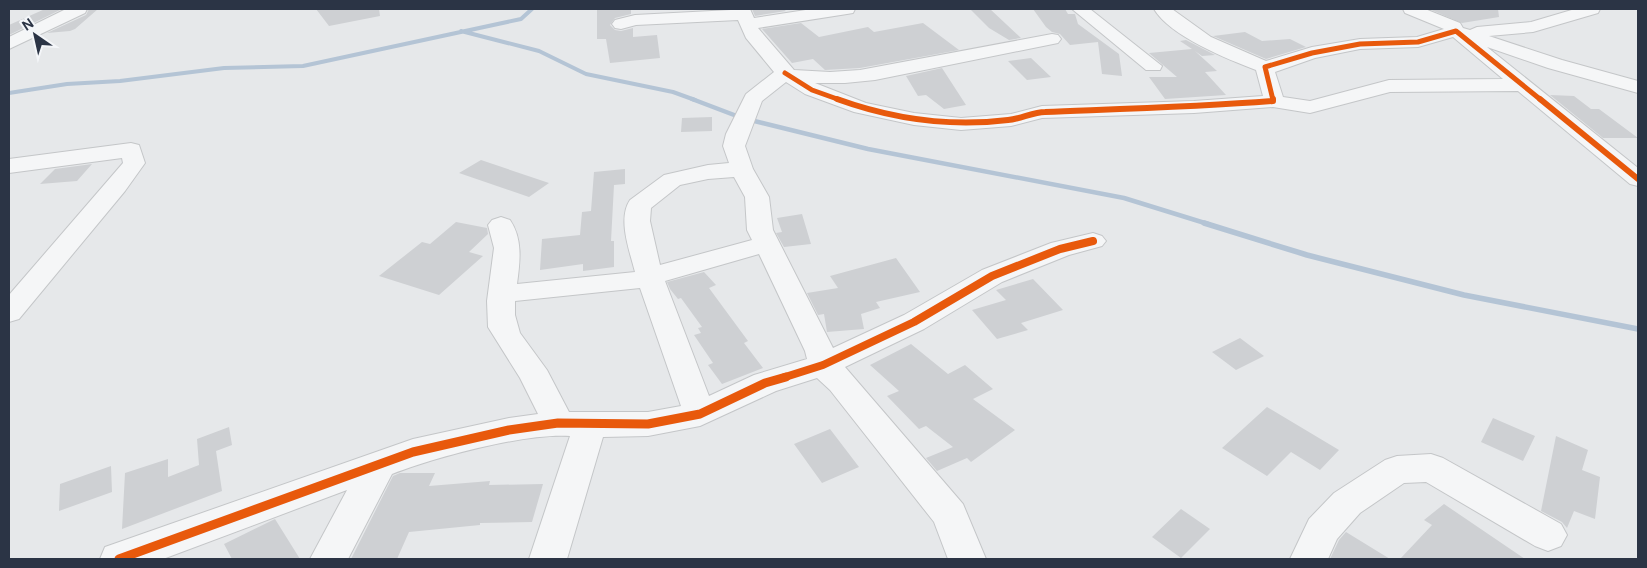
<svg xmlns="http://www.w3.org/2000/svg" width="1647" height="568" viewBox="0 0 1647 568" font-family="'DM Sans',sans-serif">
	<rect width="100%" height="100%" fill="#e6e8ea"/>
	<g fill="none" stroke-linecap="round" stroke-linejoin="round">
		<path stroke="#b4c4d5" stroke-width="4" d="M461,31L539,51L586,74L673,92L695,100
			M9,93L67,84L120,81L224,68L303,66L521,19L532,9"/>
		<path stroke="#b4c4d5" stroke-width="4.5" d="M692,99L742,118L868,149L1124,198L1208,224"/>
		<path stroke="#b4c4d5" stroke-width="5.5" d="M1204,223L1307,255L1464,295L1638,329"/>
	</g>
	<path fill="#ced0d3" d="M45,9H62L9,35V25Z
		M89,9H98L75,29L70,31L47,33L86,15Z
		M316,9H379L380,16L329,26Z
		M597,9H631V14L615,18L610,25L615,30L621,31L633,28V37L657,35L660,58L610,63L606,39H597Z
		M752,9H783L786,11L755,16Z
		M970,9H990L1021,38L1009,40L989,28Z
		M1033,9H1065L1068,14H1075L1078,24L1119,54L1122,76L1102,74L1098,42L1070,45L1060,34L1052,32L1046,27Z
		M1429,9H1498L1499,17L1462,23Z
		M801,23L819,37L868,27L874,32L923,23L959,50L860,68L825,70L813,59L792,63L762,29Z
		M1245,32L1262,41L1290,39L1306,47L1266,59L1213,36Z
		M1186,40L1215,55L1202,56L1195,51L1217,71L1205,72L1226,95L1165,99L1149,77H1177L1149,53L1192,49L1180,41Z
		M1031,58L1051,77L1027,80L1008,61Z
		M942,68L966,105L944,109L926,95L918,96L906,76Z
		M1550,95L1574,96L1591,109H1599L1638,138H1603Z
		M712,117V131L681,132L682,118Z
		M481,160L549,183L529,197L459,173Z
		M92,164L77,181L40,184L55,169Z
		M625,169V184L614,185L611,241H614V267L583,271V264L540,270L542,239L580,235L582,212L591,211L594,172Z
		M802,214L811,244L784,247L776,233L782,232L777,218Z
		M456,222L487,228L488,234L469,252L483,256L439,295L379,276L422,242L430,244Z
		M896,258L920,292L876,302L880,308L861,314L864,329L827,332L824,314L818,315L807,293L838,288L830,276Z
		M704,272L716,285L709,288L748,341L744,343L763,368L722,384L708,365L713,363L694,335L701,333L698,328L702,327L681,298L678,299L670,289L667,282Z
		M1033,279L1063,310L1021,323L1028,330L997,339L972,310L1006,300L996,290Z
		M1240,338L1264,356L1236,370L1212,352Z
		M911,344L948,374L965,365L993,389L973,399L1015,430L971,462L967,458L937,471L926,458L953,447L926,426L919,429L887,396L899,391L870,365Z
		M1267,407L1339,450L1320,470L1291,452L1267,476L1222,448Z
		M1493,418L1535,436L1523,461L1481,442Z
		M229,427L232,445L216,451L222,491L122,529L125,473L168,459V477L199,465L197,439Z
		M830,429L859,467L822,483L794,444Z
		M1556,436L1588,450L1582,470L1600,477L1595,519L1574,511L1567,528L1562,522L1541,511Z
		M111,466L112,492L59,511L60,484Z
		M400,473H435L429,486L490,481L489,485L543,484L532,522L480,523V525L409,532L397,559H351L393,476Z
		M1444,504L1525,559H1400L1432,525L1424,520Z
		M1181,509L1210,529L1181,558L1152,537Z
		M275,519L300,559H232L224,544Z
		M1346,532L1390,559H1330L1339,540Z"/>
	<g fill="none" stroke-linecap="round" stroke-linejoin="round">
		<defs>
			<path id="minor" d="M66,9H87L85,13L9,49V37Z
				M750,9L754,18L812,9H855L853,13L847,14L758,28L794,70L830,72L860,70L1052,34L1058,35L1061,39L1058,43L875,80L845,83H815L866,103L914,113L961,118L1011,114L1042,106L1194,101L1263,96L1256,70C1227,59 1170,36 1154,9H1172L1211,37L1266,61L1312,47L1360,39L1417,37L1444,29L1405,13L1403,9H1425L1460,23L1463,28L1470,30L1477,27L1531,22L1575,9H1600L1598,13L1533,32L1489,36L1562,60L1638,81V93L1548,68L1487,47L1638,168V186L1630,184L1518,91L1390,92L1310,113L1273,107L1194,113L1042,118L1011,126L961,130L914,125L854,112L805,94L786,82L762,101L745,146L753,169L769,197L773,230L833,348L904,315L982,270L1051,243L1093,233L1102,236L1106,241L1102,246L1069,255L1002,282L924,329L845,367L963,504L986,559H948L934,522L830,390L817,378L776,391L700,426L648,436L603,437L567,559H529L570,436C524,433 436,457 392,474L348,559H310L347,490L163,559H100L105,547L413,439L509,418L538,414L520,378L488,327L487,301L494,248L488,225L492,220L501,217L510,220C523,239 520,262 517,284L635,272C630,252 617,219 630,200L664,175L708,165L729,163L723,146L726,134L746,94L774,72L746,38L738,20L636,25L621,29L615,28L612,24L615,20L635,15ZM1453,37L1503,79L1389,80L1310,101L1283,97L1275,72L1315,58L1360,49L1418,47ZM734,177L745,197L747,230L752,240L660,265L650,221L651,208L680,185L708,179ZM759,254L805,351L807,359L754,375L709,396L665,281ZM640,288L681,406L648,412H569L547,370L520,333L515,315V301Z
				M1072,9H1090L1162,66L1160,70H1146Z
				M131,143L139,145L145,163L125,191L19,319L9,322V295L123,163L122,158L9,173V159Z
				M1431,454L1443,458L1561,524L1567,535L1561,546L1548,551L1535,546L1426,482L1404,483L1360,513L1337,539L1328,559H1290L1309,519L1334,493L1385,460L1397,456Z"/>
		</defs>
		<use href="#minor" stroke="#c4c6c8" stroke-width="2"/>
		<use href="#minor" fill="#f5f6f7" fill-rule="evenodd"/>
		<defs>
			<path id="cycleway-far3" d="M785,73L812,90L840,100
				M1273,100L1265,67L1312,53L1360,44L1418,42L1456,31L1541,100"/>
			<path id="cycleway-far2" d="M837,99C892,119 950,127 1008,120C1021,119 1033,112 1045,112C1121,109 1197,107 1273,101V99
				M1540,99L1638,179"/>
			<path id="cycleway-far1" d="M782,378L823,365L914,322L992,276L1060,249L1093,241"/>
			<path id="cycleway" d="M119,559L413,452L509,430L558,423L648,424L700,414L765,383L786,377"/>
		</defs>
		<use href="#cycleway-far3" stroke="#f4f6f9" stroke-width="7"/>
		<use href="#cycleway-far2" stroke="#f4f6f9" stroke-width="9"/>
		<use href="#cycleway-far1" stroke="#f4f6f9" stroke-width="11"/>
		<use href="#cycleway" stroke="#f4f6f9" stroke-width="12"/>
		<use href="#cycleway-far3" stroke="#e8590c" stroke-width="5"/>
		<use href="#cycleway-far2" stroke="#e8590c" stroke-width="6"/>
		<use href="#cycleway-far1" stroke="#e8590c" stroke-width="8"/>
		<use href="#cycleway" stroke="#e8590c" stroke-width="9"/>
	</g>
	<rect width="1647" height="568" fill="none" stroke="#2b3445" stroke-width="20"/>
	<g transform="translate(35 35) rotate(326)" stroke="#f4f6f9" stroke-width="4" paint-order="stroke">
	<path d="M0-4L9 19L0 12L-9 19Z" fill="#2b3445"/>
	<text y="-8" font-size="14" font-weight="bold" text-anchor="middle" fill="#2b3445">N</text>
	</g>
</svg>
